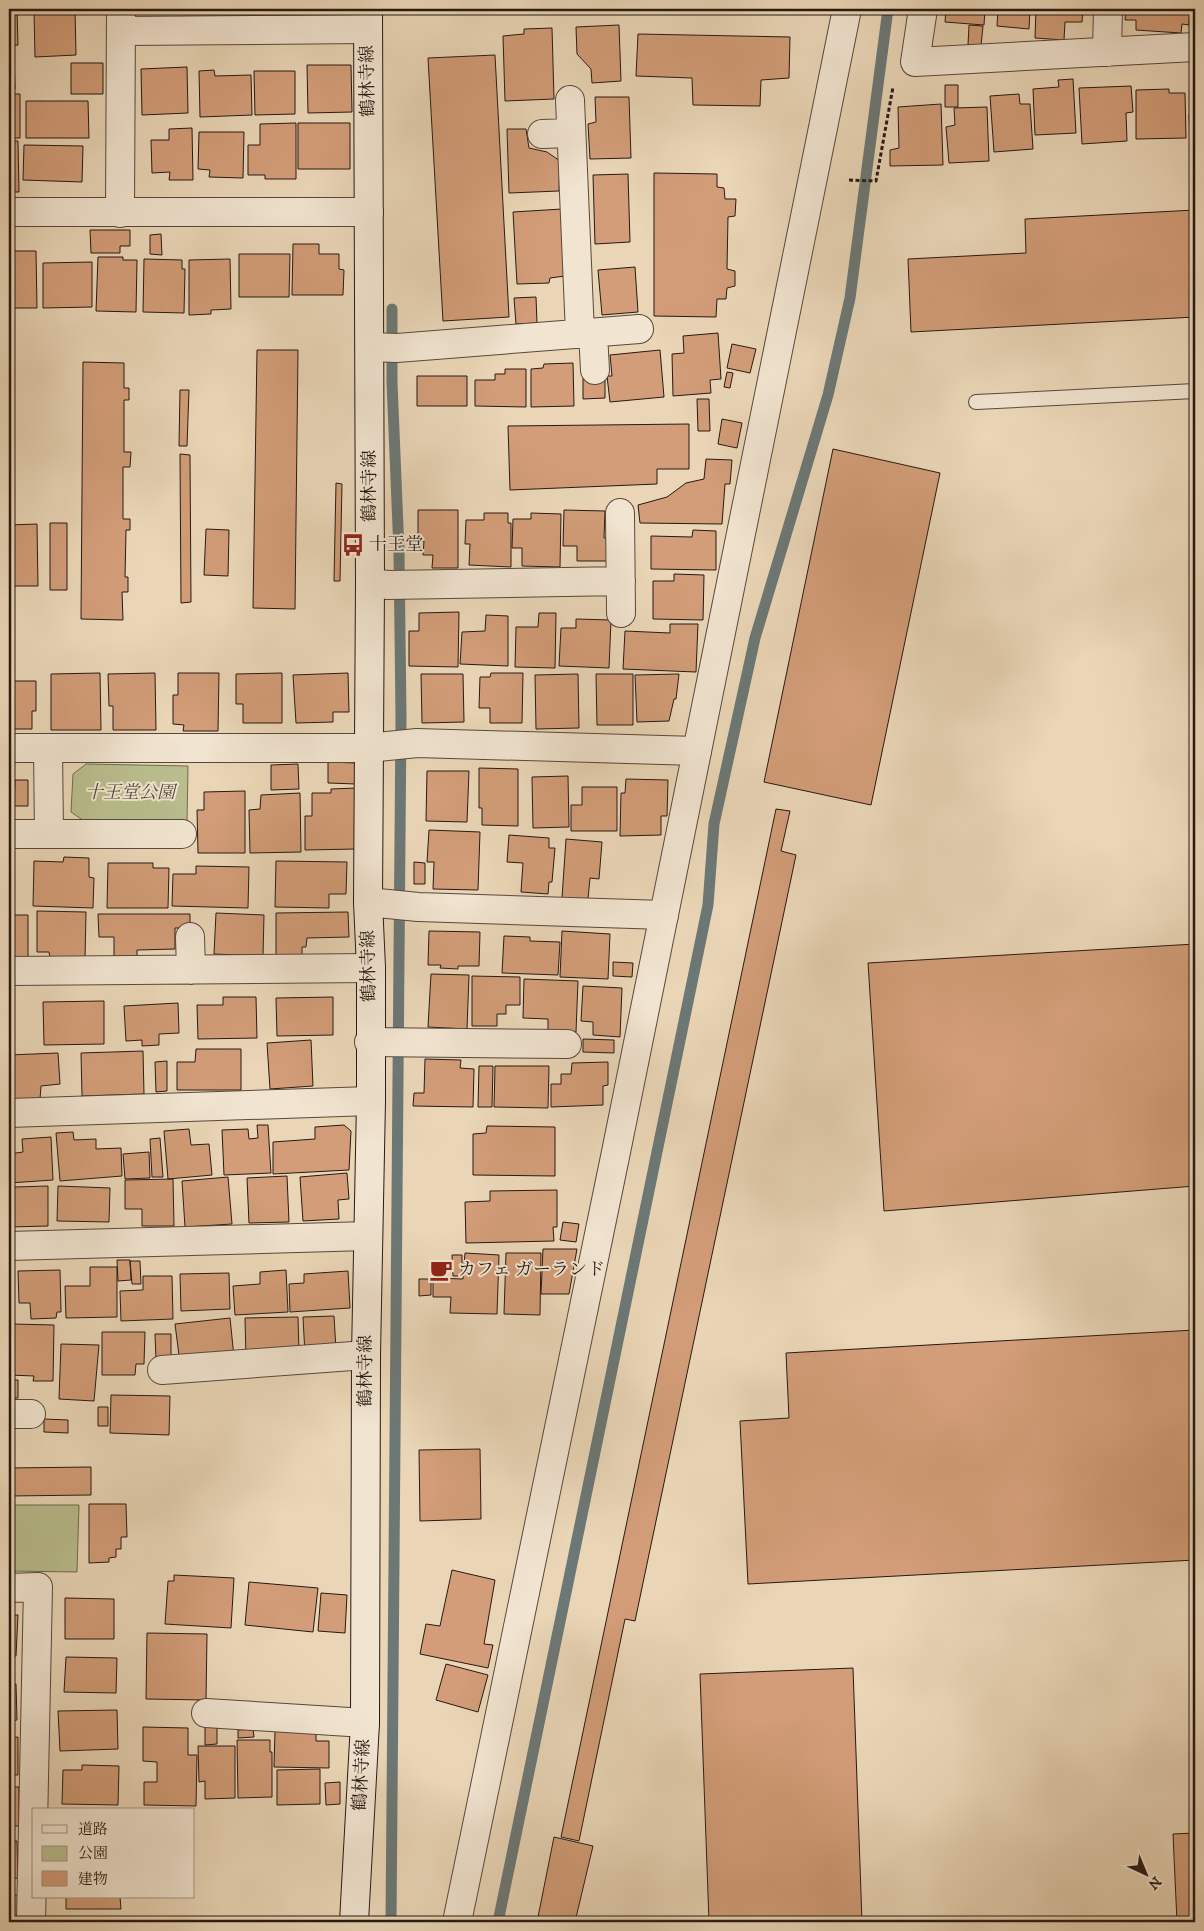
<svg xmlns="http://www.w3.org/2000/svg" width="1204" height="1931" viewBox="0 0 1204 1931" font-family="'IM FELL DW Pica','Noto Serif JP',serif">
	<rect width="100%" height="100%" fill="#ead6b7"/>
	<filter id="stains"><feTurbulence type="fractalNoise" baseFrequency=".004" numOctaves="4"/><feColorMatrix values="0 0 0 0 .2 0 0 0 0 .09 0 0 0 0 .02 0 0 0 .5 -.17"/></filter>
	<radialGradient id="worn" r=".72"><stop offset=".6" stop-color="#630" stop-opacity="0"/><stop offset="1" stop-color="#630" stop-opacity=".3"/></radialGradient>
	<path fill="#b9bd8d" stroke="#706b50" d="M86,764L188,766L187,822L84,821L71,812L73,774Z
		M9,1505H79L77,1572L9,1571Z"/>
	<g fill="none" stroke-linecap="round" stroke-linejoin="round">
		<path stroke="#6c7876" stroke-width="11" d="M391,1922L401,717L399,551L392,383V309
			M498,1922L708,905L714,824L755,638L828,395L850,298L888,9"/>
	</g>
	<path fill="#d29d78" stroke="#271914" d="M9,9H17L18,45L9,46Z
		M75,9L76,55L35,57L34,11Z
		M423,9H626V13Z
		M946,9H985L984,25L945,22Z
		M998,9H1030L1029,29L997,26Z
		M1036,9H1083L1082,22H1065L1064,40L1035,38Z
		M1126,9H1190L1189,25L1182,24L1181,33L1136,30V20H1125Z
		M619,25L621,81L592,83L591,69L577,54L576,27Z
		M969,25L983,26L981,46L968,45Z
		M552,28L554,99L505,101L503,36L524,34V29Z
		M638,34L790,37L789,78L761,80L760,106L693,105L692,78L636,76Z
		M495,55L509,317L443,321L428,58Z
		M9,57H14L15,89H9Z
		M71,63H103V94H71Z
		M307,65H351L352,112L308,113Z
		M187,67L188,113L142,115L141,69Z
		M214,70L215,76L251,75L252,115L200,117L199,71Z
		M254,71H295V114L255,115Z
		M1073,79L1076,133L1035,135L1033,89L1059,87L1058,80Z
		M945,85H958V107H945Z
		M1131,86L1133,112L1126,113L1127,141L1082,144L1079,88Z
		M1169,89V93H1185L1186,138L1136,139V90Z
		M9,94H20V138H9Z
		M1019,94L1020,104H1030L1033,149L994,152L990,96Z
		M595,97H629L631,158L590,159L588,124L596,122Z
		M26,101H88L89,138H26Z
		M941,104L943,165L890,166V150L899,148L898,107Z
		M987,107L989,161L949,163L946,127L955,125L954,108Z
		M1189,115H1195V137H1190Z
		M296,123V179H265V175H248V145H260V124Z
		M298,123H350V169H298Z
		M192,128L193,180H169L170,172L152,173L151,140H169V129Z
		M507,129H526L529,148L547,152L560,161L559,191L509,193Z
		M199,132H244L243,178L209,177L210,170L198,169Z
		M9,141H18L19,192H9Z
		M24,145L83,146L82,182L23,180Z
		M654,173L717,174V187L724,188L725,199H736L735,216L728,217L727,269L735,271V286L727,288L726,299H717L716,317L654,316Z
		M628,174L630,242L595,244L593,175Z
		M562,209L565,276L550,278L549,283L517,284L513,212Z
		M1195,210V317L911,332L908,259L1026,253L1025,219Z
		M90,230H130V246H120V253H91Z
		M161,234L162,255L150,254V235Z
		M293,244H319V254H339V269L344,270L343,295H292Z
		M10,251H36L37,308H9Z
		M239,254H290L289,297H239Z
		M98,257H123V260H137L136,312L96,311Z
		M144,259L182,260V269H185L184,313L143,312Z
		M230,259L231,309L211,310V314L189,315V260Z
		M92,262V307L43,308V263Z
		M635,267L638,312L602,315L598,270Z
		M536,297L537,323L516,324L514,298Z
		M718,333L721,379L710,380L711,393L673,396L672,354L684,353L683,336Z
		M732,344L756,349L750,373L727,368Z
		M257,350H298L295,609L253,608Z
		M660,350L664,397L610,402L607,376H612L610,355Z
		M83,362L124,363V388H129V400H124V452H131L130,467H123V519H130V530H126L125,577H128V592H122L123,620L81,619Z
		M573,363L574,406L531,407V369L543,368L544,364Z
		M505,369H526V407L475,406V380H495V374H505Z
		M727,372L733,373L730,388L724,387Z
		M417,376H467V406H417Z
		M583,377H605V398L583,399Z
		M180,390H189L187,446H179Z
		M697,399H709L710,431H698Z
		M722,419L742,423L737,448L718,444Z
		M689,424V469H657V484L510,490L508,426Z
		M833,449L940,473L871,805L764,782Z
		M180,454L190,455L191,602L181,603Z
		M706,459L732,460L730,484H725L722,524L640,523L638,505L667,497L686,483L704,479Z
		M336,483L342,484L340,581H334Z
		M418,510H458V568H432L433,555H423L424,541H418Z
		M564,510L605,511L604,538H609V561H577V546H563Z
		M484,513H508V523H511V567L469,565L470,544H465L466,520H484Z
		M531,513L561,514L560,567L522,566V548H512L513,519H531Z
		M50,523H67V590H50Z
		M37,524L38,586H9V525Z
		M206,529L229,530L228,576L204,575Z
		M693,530L716,531V570L651,569V536L692,537Z
		M674,574L704,575L703,620L653,619V581H674Z
		M459,612L458,667L409,666V631H419V613Z
		M539,613H556L555,668L515,667L516,627H538Z
		M486,615L508,616V666L460,664L462,632L485,631Z
		M576,619L611,620L609,668L559,666L561,628H576Z
		M670,624H698L696,672L623,669L625,631L670,633Z
		M100,673L101,730H51V674Z
		M155,673L156,730H113V706H109L108,674Z
		M178,673H219L218,731H183L184,725L173,724V695H178Z
		M282,673V723H243V704H236V674Z
		M348,673L349,712H333V722L296,723L293,675Z
		M491,673H523L522,723H490V708H479L480,677H490Z
		M421,674H463L464,722L422,723Z
		M578,674L579,728L536,729L535,675Z
		M596,674H633V725H597Z
		M679,674L676,699H674L669,721L637,722L635,675Z
		M9,681H36V711H32V729H9Z
		M328,762L356,763V784L328,783Z
		M298,764L299,789L271,790V765Z
		M479,768L518,769V826L482,825V808H479Z
		M427,771H469L467,822L426,821Z
		M568,776L569,827L533,828L532,777Z
		M626,779L668,780L667,816H661V835L620,836L621,793H625Z
		M15,780H28V806H14Z
		M582,787H617V831H571V805H582Z
		M357,788V849L305,850V816H312V793H331V789Z
		M245,791V853H198L197,810H204V792Z
		M300,793L301,852L250,853L249,810L260,809L261,795Z
		M776,809L790,811L781,851L796,855L635,1621L625,1619L579,1841L561,1837Z
		M429,830L480,832L478,890L433,889L434,862H427Z
		M509,835L549,838V848H555L552,882H549L548,894L521,892L523,863L507,862Z
		M566,839L602,842L599,879L590,878L588,899L562,898Z
		M64,857L89,858V877L94,878L93,908L33,906L34,861L63,862Z
		M9,858H14V906H9Z
		M276,861L347,862L346,894H329V908L275,907Z
		M414,862L425,863V884H414Z
		M108,863H153V868H169L168,908H107Z
		M196,866L249,867L248,908L172,906L173,874H196Z
		M37,911L86,912L85,958H50L49,952H37Z
		M348,912L349,937L307,938L306,947H302V955L276,956V913Z
		M216,913L264,915L263,956L214,954Z
		M98,914H190V928H175V949L137,950V956H114V937H99Z
		M9,915H28V963H9Z
		M429,931L480,932L479,966H458V969L440,968L441,965H428Z
		M562,931L610,934L608,979L560,977Z
		M504,936L530,937V941L560,942L558,975L502,973Z
		M1195,944V1186L884,1211L868,963Z
		M613,962L633,963L632,977L613,976Z
		M431,974L469,975L467,1029L428,1027Z
		M472,976L520,977V1005H506V1014H497V1026H472Z
		M524,979L578,981L576,1032L548,1031V1019L523,1018Z
		M583,986L622,988L620,1037L593,1035V1022L581,1021Z
		M223,997H256L257,1038L198,1039L197,1005H223Z
		M333,997V1035L277,1036L276,998Z
		M104,1001V1044L44,1045L43,1002Z
		M178,1003L179,1033L159,1034V1045L142,1046V1040L126,1041L124,1006Z
		M583,1039L614,1040V1053L583,1052Z
		M311,1040L313,1086L270,1089L267,1043Z
		M196,1049H241V1090H177V1062H195Z
		M143,1051L144,1094L82,1096L81,1053Z
		M58,1053L60,1084L41,1086L40,1099L9,1100V1055Z
		M425,1059L461,1060L460,1068L474,1069L473,1107L413,1106L414,1093H424Z
		M167,1061V1091L156,1092L155,1062Z
		M608,1062V1085L603,1086V1105L551,1107V1084H561V1074H571L572,1063Z
		M479,1066H493L492,1107H478Z
		M495,1066H549L548,1108L494,1107Z
		M257,1125H268L271,1173L224,1175L222,1130L248,1129L249,1139L258,1138Z
		M344,1125L351,1131L349,1170L273,1174V1142L315,1139V1127Z
		M487,1126L555,1127V1176L473,1175V1134L486,1133Z
		M189,1129L191,1145L209,1144L212,1175L168,1179L164,1131Z
		M73,1132L74,1140L96,1139V1149L121,1148L122,1176L60,1181L56,1133Z
		M51,1137L53,1180L9,1183V1154L23,1152L22,1139Z
		M160,1138L163,1177H152L150,1139Z
		M149,1152L150,1178L125,1179L123,1154Z
		M347,1173L349,1199L338,1200L339,1219L303,1221L300,1177Z
		M287,1176L289,1222L249,1223L247,1178Z
		M228,1177L232,1224L185,1227L182,1181Z
		M173,1179L174,1226H142V1209H125V1180Z
		M48,1186V1226L9,1227V1192H14L15,1187Z
		M58,1186L110,1188L109,1222L57,1221Z
		M557,1190V1227H553L554,1241L466,1243L465,1202L490,1201V1191Z
		M563,1222L579,1224L576,1242L560,1240Z
		M543,1249H577L569,1294H541Z
		M465,1253L499,1255L497,1314L450,1313L451,1297H433V1278L463,1279Z
		M506,1253H541L540,1315L504,1314Z
		M452,1255H462V1276H453Z
		M117,1260H130L131,1280L118,1281Z
		M130,1261H140L141,1284H132Z
		M90,1267H117V1317L66,1318L65,1286H90Z
		M60,1270L61,1312H57L56,1318L31,1319L30,1303H19L18,1271Z
		M286,1270L288,1312L235,1315L233,1286L260,1284V1272Z
		M348,1271L350,1308L290,1312L289,1284L304,1283V1274Z
		M229,1273L230,1309L181,1311L180,1274Z
		M143,1276H172L173,1319L121,1321L120,1291L143,1290Z
		M419,1279H431V1295L419,1296Z
		M334,1316L336,1350L305,1355L303,1317Z
		M298,1317L299,1352L246,1358L245,1318Z
		M230,1318L234,1357L180,1363L175,1324Z
		M13,1324L54,1325L53,1381H33L34,1376L9,1375V1353H13Z
		M1195,1330V1560L748,1584L740,1421L789,1418L786,1353Z
		M102,1332H145L144,1364H136L135,1375H102Z
		M155,1334H171V1359L156,1360Z
		M61,1344L99,1345L94,1401L59,1399Z
		M9,1380H18V1398H9Z
		M111,1395L170,1396L169,1435L110,1433Z
		M98,1407H108V1426H98Z
		M44,1419L68,1420V1433L44,1432Z
		M480,1449L481,1519L420,1521L419,1450Z
		M91,1467V1495L9,1496V1468Z
		M89,1504H126L127,1537H121V1549H116V1557L109,1558V1562L89,1563Z
		M452,1570L495,1580L484,1644L493,1645L488,1668L420,1654L426,1624L440,1626Z
		M174,1575L234,1578L231,1628L165,1624L168,1581H174Z
		M249,1582L318,1588L313,1632L245,1625Z
		M321,1593L347,1595L345,1633L318,1631Z
		M65,1598L114,1599V1639H65Z
		M9,1615H18L16,1656L9,1655Z
		M147,1633L207,1634L206,1700L146,1699Z
		M66,1657L117,1658L116,1693L64,1692Z
		M446,1664L488,1675L478,1712L436,1700Z
		M853,1668L862,1922H709L700,1674Z
		M16,1684L17,1720L9,1721V1685Z
		M117,1710L118,1749L60,1751L58,1711Z
		M143,1727L188,1728V1755H197L196,1806L144,1805V1782H157V1762L143,1761Z
		M205,1727H217V1744L205,1745Z
		M253,1729L254,1737L238,1738V1730Z
		M275,1731L316,1732V1741H329V1768L274,1767Z
		M18,1737V1775H9V1738Z
		M237,1740H270V1752H272V1797L238,1798Z
		M198,1746H235V1798L205,1799V1781L199,1782Z
		M82,1765L119,1766L118,1805L62,1804L63,1770H82Z
		M320,1769V1804L277,1805V1770Z
		M340,1782V1804L326,1805L325,1783Z
		M9,1787H19V1826H9Z
		M1195,1833V1922H1177L1173,1834Z
		M554,1837L593,1846L575,1922H537Z
		M9,1841H17L18,1878L9,1879Z
		M9,1895H18L17,1922H9Z
		M66,1897H120L121,1909H66Z"/>
	<g fill="none" stroke-linecap="round" stroke-linejoin="round">
		<defs>
			<path id="service" d="M976,402L1195,391"/>
			<path id="minor" d="M923,9L915,62L1195,47
				M121,31L368,29
				M1107,52L1108,9
				M570,100L580,334
				M542,134L571,133
				M9,212H369
				M120,213L121,9
				M593,333L595,370
				M370,347L397,348L639,329
				M620,513L621,613
				M370,583L388,585L621,581
				M9,748H368L417,743L697,751
				M48,749L49,834
				M9,834H182
				M368,902L418,907L664,915
				M190,937L191,970
				M9,971L371,968
				M369,1042L567,1044
				M9,1113L371,1101
				M9,1246L368,1236
				M162,1370L366,1355
				M9,1414H31
				M9,1588L38,1587L31,1922
				M206,1713L365,1723"/>
			<path id="tertiary" d="M457,1922L616,1152L847,9"/>
			<path id="secondary" d="M354,1922L365,1723L366,1355L371,1101V968L368,902L370,583L368,9"/>
		</defs>
		<use href="#service" stroke="#58483d" stroke-width="16"/>
		<use href="#minor" stroke="#58483d" stroke-width="30"/>
		<use href="#tertiary" stroke="#58483d" stroke-width="30"/>
		<use href="#secondary" stroke="#271914" stroke-width="30"/>
		<path stroke="#271914" stroke-width="3" stroke-dasharray="4 2.5" stroke-linecap="butt" d="M849,180L876,181L893,87"/>
		<use href="#service" stroke="#f1e4d0" stroke-width="14"/>
		<use href="#minor" stroke="#f1e4d0" stroke-width="28"/>
		<use href="#tertiary" stroke="#f1e4d0" stroke-width="28"/>
		<use href="#secondary" stroke="#f1e4d0" stroke-width="28"/>
	</g>
	<defs>
		<symbol id="bus-bare" viewBox="-9 -9 18 18"><path d="M-5-6H5V4H4V6H2V4H-2V6H-4V4H-5ZM-3.5-4V0h7V-4ZM-3.5 1.2v1.5H-2V1.2ZM2 1.2v1.5H3.5V1.2Z" fill="#8f2418" stroke="#f1e4d0" stroke-width="2.5" paint-order="stroke"/></symbol>
		<symbol id="cafe-bare" viewBox="-9 -9 18 18"><path d="M-5.5-4.5H6V0H3Q3 3.5 0 3.5H-2.5Q-5.5 3.5-5.5 0ZM3-3.2v2h1.7v-2ZM-6 4.5H4V6H-6Z" fill="#8f2418" stroke="#f1e4d0" stroke-width="2.5" paint-order="stroke"/></symbol>
	</defs>
	<g fill-rule="evenodd">
		<use href="#bus-bare" x="337" y="529" width="32" height="32"/>
		<use href="#cafe-bare" x="425" y="1254" width="32" height="32"/>
	</g>
	<g text-anchor="middle" dominant-baseline="central" stroke-width="4" stroke-linejoin="round" paint-order="stroke">
		<g font-size="18" fill="#271914" stroke="#f1e4d0">
			<text transform="translate(368 81) rotate(-91)">鶴林寺線</text>
			<text transform="translate(370 486) rotate(-90)">鶴林寺線</text>
			<text transform="translate(369 966) rotate(-91)">鶴林寺線</text>
			<text transform="translate(366 1371) rotate(-90)">鶴林寺線</text>
			<text transform="translate(362 1775) rotate(-87)">鶴林寺線</text>
		</g>
		<g font-size="18" fill="#271914" stroke="#f1e4d0" text-anchor="start">
			<text x="369" y="545">十王堂</text>
			<text x="458" y="1270">カフェ ガーランド</text>
		</g>
		<g font-size="18" font-style="italic" fill="#534a38" stroke="#f1e4d0">
			<text x="130" y="793">十王堂公園</text>
		</g>
	</g>
	<rect width="1204" height="1931" fill="none" stroke="#ead6b7" stroke-width="30"/>
	<rect x="10" y="10" width="1184" height="1911" fill="none" stroke="#271914" stroke-width="2.5"/>
	<rect x="15" y="15" width="1174" height="1901" fill="none" stroke="#271914"/>
	<rect x="32" y="1808" width="162" height="90" fill="#f1e4d0" stroke="#a09385"/>
	<rect x="42" y="1825" width="25" height="8" fill="#f1e4d0" stroke="#a09385"/>
	<text x="78" y="1834" font-size="15" fill="#271914">道路</text>
	<rect x="42" y="1846" width="25" height="15" fill="#b9bd8d" stroke="#a09385"/>
	<text x="78" y="1858" font-size="15" fill="#271914">公園</text>
	<rect x="42" y="1871" width="25" height="15" fill="#d29d78" stroke="#a09385"/>
	<text x="78" y="1884" font-size="15" fill="#271914">建物</text>
	<g transform="translate(1146 1874) rotate(136)" stroke="#f1e4d0" stroke-width="4" paint-order="stroke">
	<path d="M0-4L9 19L0 12L-9 19Z" fill="#271914"/>
	<text y="-8" font-size="14" font-weight="bold" text-anchor="middle" fill="#271914">N</text>
	</g>
	<rect width="100%" height="100%" filter="url(#stains)"/>
	<rect width="100%" height="100%" fill="url(#worn)"/>
</svg>
